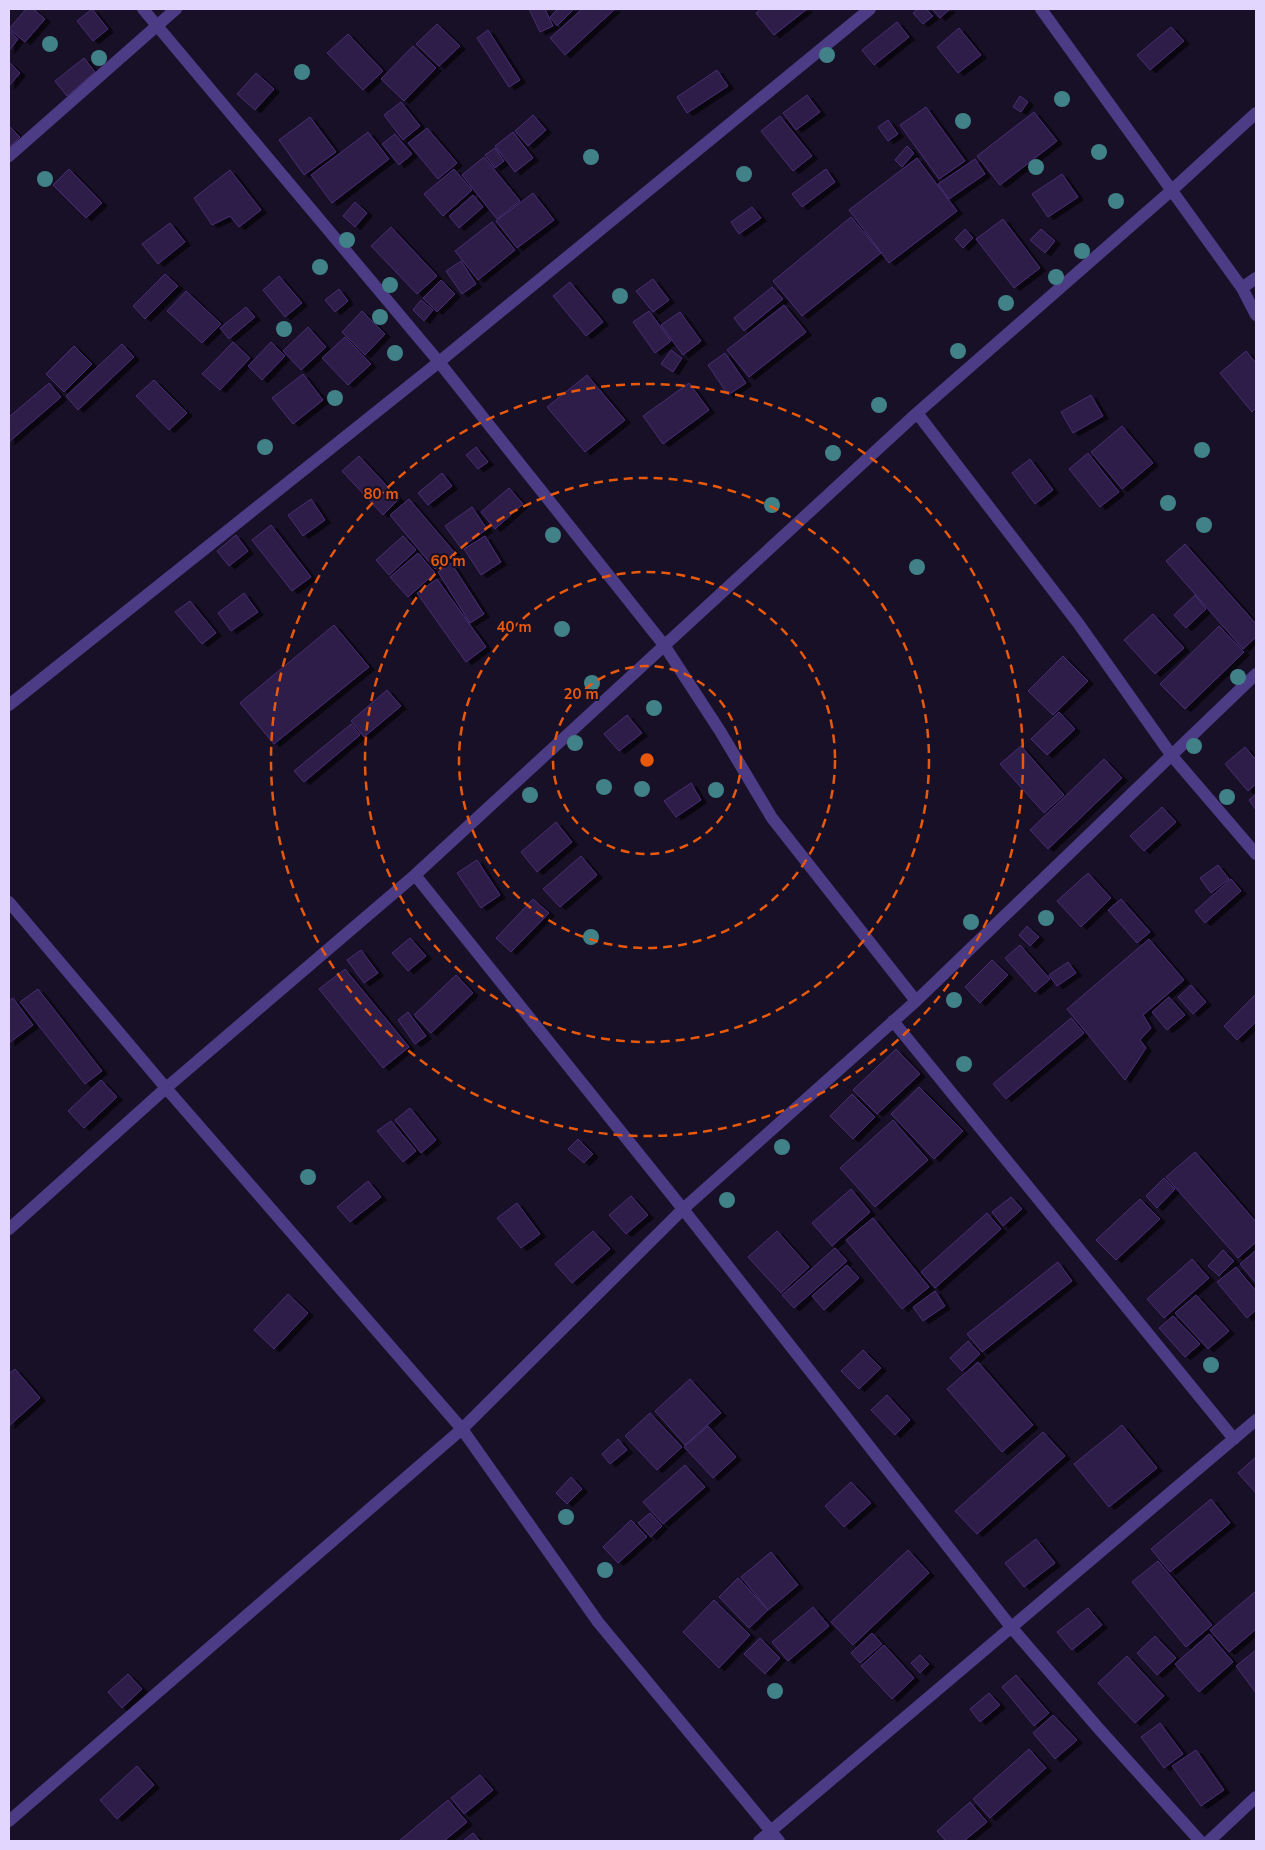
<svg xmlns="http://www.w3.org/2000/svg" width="1265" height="1850" viewBox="0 0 1265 1850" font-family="'Nunito Sans',sans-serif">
	<defs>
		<filter id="shadow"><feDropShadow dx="5.5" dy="3" stdDeviation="0" flood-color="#0009"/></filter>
	</defs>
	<rect width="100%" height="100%" fill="#181027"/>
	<path fill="#2d1c48" stroke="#492e74" filter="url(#shadow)" d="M26,9H33L45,19L25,42L9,29Z
		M92,9L108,29L93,41L77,21Z
		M529,9H545L553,26L540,32Z
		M558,9H574L557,26L550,17Z
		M582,9H615L565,55L550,38Z
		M761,9H807L774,35L756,13Z
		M918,9H926L933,16L923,24L913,13Z
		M932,9H950L940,18Z
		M897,22L909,37L874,65L862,50Z
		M437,24L460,46L439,66L416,44Z
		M1171,27L1184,41L1150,70L1137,55Z
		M959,28L981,55L958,73L937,47Z
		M488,30L520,80L509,87L477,38Z
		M9,31L18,39L9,51Z
		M348,34L383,71L363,90L327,53Z
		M413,46L436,68L404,101L381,79Z
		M84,58L95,72L67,96L55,81Z
		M9,62L20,73L9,86Z
		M717,70L728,86L687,113L677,97Z
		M256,73L274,89L255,110L237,94Z
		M807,95L820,112L796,130L783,113Z
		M1020,96L1028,102L1021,112L1013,107Z
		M401,102L420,126L403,140L384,115Z
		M926,107L965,161L939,179L900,125Z
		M1034,112L1057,141L1000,185L977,156Z
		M533,115L546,130L528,146L515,131Z
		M780,116L812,156L793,171L761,131Z
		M310,117L336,152L304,175L279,140Z
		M888,120L898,134L888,141L878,127Z
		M9,126L20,137L9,148Z
		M427,128L457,163L438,179L408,143Z
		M368,132L389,159L332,203L311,175Z
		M513,132L533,158L515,172L495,146Z
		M395,134L412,154L399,165L382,144Z
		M907,146L914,153L902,167L895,160Z
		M495,148L504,161L495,168L485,155Z
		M484,157L520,201L497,219L462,175Z
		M917,158L957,211L889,263L849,210Z
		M975,159L985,174L949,199L938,184Z
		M69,169L102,203L86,218L53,185Z
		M454,169L472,190L443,216L424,194Z
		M826,169L835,182L802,207L792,194Z
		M230,170L261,210L239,227L230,216L212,225L194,198Z
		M1062,174L1078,197L1048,217L1032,194Z
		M533,193L554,220L517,248L496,221Z
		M473,195L483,207L459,228L449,216Z
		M355,202L367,213L355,227L343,216Z
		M752,207L761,218L739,234L731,222Z
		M851,217L881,253L802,316L773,281Z
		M1003,219L1040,268L1014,288L976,239Z
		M492,222L515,250L478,280L455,251Z
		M170,223L185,242L158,264L142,244Z
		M391,227L437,276L417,294L371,246Z
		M965,229L973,238L963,248L955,239Z
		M1041,229L1055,241L1045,253L1030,240Z
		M461,261L476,284L462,294L446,271Z
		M165,274L178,286L145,319L133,306Z
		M279,276L302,303L285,317L263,290Z
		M653,279L669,300L653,312L636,291Z
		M441,280L455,294L437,312L423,298Z
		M570,282L603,322L586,336L553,296Z
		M772,287L783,299L744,331L734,318Z
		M339,289L348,301L335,312L325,300Z
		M186,291L221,324L202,343L167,311Z
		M421,300L433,310L424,321L413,310Z
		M784,305L806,332L749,377L727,350Z
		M246,307L255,317L229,339L220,328Z
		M362,311L385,334L365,355L342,332Z
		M649,311L671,341L655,353L633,322Z
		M680,312L701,341L683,355L661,325Z
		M308,327L326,347L301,370L283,351Z
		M345,337L371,364L348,385L322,358Z
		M233,342L250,358L220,390L202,374Z
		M271,342L285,356L262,380L248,366Z
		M122,344L134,357L78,410L66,396Z
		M74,346L92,364L64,392L46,374Z
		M671,350L682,358L673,372L661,364Z
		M1246,351L1256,363V408L1252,412L1220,373Z
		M725,353L746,383L728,395L708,365Z
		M303,374L323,400L293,424L272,398Z
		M587,375L625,420L585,452L547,407Z
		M154,380L187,413L169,430L136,396Z
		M49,383L61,397L9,442V417Z
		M689,383L709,410L663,444L643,416Z
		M1091,395L1103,416L1073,433L1061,412Z
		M1122,426L1153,463L1122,489L1091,452Z
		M476,447L488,462L478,469L466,455Z
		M1088,453L1119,492L1100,507L1069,469Z
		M359,456L399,499L383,515L342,471Z
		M1030,459L1053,490L1035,504L1012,473Z
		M442,473L452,486L428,505L418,493Z
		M509,488L523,504L495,529L481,512Z
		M311,499L325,520L303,536L288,515Z
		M409,499L455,553L435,569L390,515Z
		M472,507L487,529L461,548L445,526Z
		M271,525L311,577L292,591L252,540Z
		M236,535L248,551L229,566L217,551Z
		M403,536L416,550L389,575L376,560Z
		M485,536L501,562L481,575L464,549Z
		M1185,544L1256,624V637L1243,649L1166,561Z
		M418,553L435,573L408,597L390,577Z
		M451,563L484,614L470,623L438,572Z
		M437,579L486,647L466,662L417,593Z
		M244,593L258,612L231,631L218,613Z
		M1195,595L1206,609L1186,628L1174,615Z
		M190,601L216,633L202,644L175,612Z
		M1153,614L1184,648L1155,674L1124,640Z
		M334,625L369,667L274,744L240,703Z
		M1219,626L1244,652L1185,709L1160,684Z
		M1063,656L1088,681L1053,715L1028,691Z
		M387,690L401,706L364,737L351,721Z
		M1059,712L1075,729L1047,755L1031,739Z
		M627,715L642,733L619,751L604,734Z
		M351,724L360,735L304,782L294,771Z
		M1021,746L1064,795L1044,813L1000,764Z
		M1245,747L1256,760V784L1248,791L1225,764Z
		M1104,759L1122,778L1048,849L1030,830Z
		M691,783L701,800L676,817L664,801Z
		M1256,794V810L1249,800Z
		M1162,807L1176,822L1144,851L1130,836Z
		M556,822L572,842L537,872L521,852Z
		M581,856L597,875L560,907L543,889Z
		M477,860L500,895L481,908L457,873Z
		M1218,865L1229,879L1211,893L1200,878Z
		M1088,873L1111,898L1081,927L1057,901Z
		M1231,879L1241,891L1205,923L1195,911Z
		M533,899L549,913L511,952L496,938Z
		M1121,899L1150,932L1137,943L1108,910Z
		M1027,926L1039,937L1030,946L1019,935Z
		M410,938L426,956L408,971L392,953Z
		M1149,939L1184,980L1143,1015L1151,1028L1140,1040L1146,1048L1125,1080L1067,1009Z
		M1020,945L1050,979L1035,992L1005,958Z
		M361,950L378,973L364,983L347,960Z
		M992,960L1008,975L980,1003L965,987Z
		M1068,962L1076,973L1057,986L1049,975Z
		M345,969L409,1047L383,1068L319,989Z
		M456,975L473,993L431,1033L414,1015Z
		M1191,985L1206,1002L1193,1014L1178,997Z
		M38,989L102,1071L85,1084L20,1002Z
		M1256,994V1022L1237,1040L1224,1026Z
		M1169,997L1185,1015L1167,1030L1152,1012Z
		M13,998L33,1025L9,1043V1001Z
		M408,1012L426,1036L415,1044L398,1020Z
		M1071,1018L1084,1033L1006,1099L993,1084Z
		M896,1049L920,1074L877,1114L853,1090Z
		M101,1080L117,1097L84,1128L68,1111Z
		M919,1087L963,1131L934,1159L891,1114Z
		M852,1094L875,1117L853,1139L830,1116Z
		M410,1108L436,1140L421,1153L395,1120Z
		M893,1120L928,1160L875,1207L840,1168Z
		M391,1121L416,1151L403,1162L377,1131Z
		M578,1139L593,1154L584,1163L568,1149Z
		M1195,1152L1256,1222V1242L1238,1258L1166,1177Z
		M1164,1178L1175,1189L1157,1208L1146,1196Z
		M368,1181L381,1197L350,1222L337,1207Z
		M851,1189L870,1212L832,1246L812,1223Z
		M631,1196L648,1215L626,1234L609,1215Z
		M1011,1197L1022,1209L1003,1226L992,1212Z
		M1140,1199L1160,1219L1116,1260L1096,1240Z
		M517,1203L540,1234L521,1248L497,1218Z
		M987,1213L1001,1229L935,1288L921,1272Z
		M873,1218L929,1287L902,1309L846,1240Z
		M593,1231L610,1249L572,1283L555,1264Z
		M777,1231L809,1267L781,1293L748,1257Z
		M835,1248L847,1261L794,1308L782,1295Z
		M1223,1250L1234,1261L1219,1276L1208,1266Z
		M1256,1250V1283L1240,1264Z
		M1192,1259L1209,1278L1164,1318L1147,1299Z
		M1058,1262L1072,1281L982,1352L967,1334Z
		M847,1265L859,1278L824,1310L812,1296Z
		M1236,1267L1256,1291V1310L1247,1318L1217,1282Z
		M935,1291L945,1306L923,1321L913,1307Z
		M288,1294L308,1313L274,1349L254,1330Z
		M1196,1295L1229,1331L1208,1349L1175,1313Z
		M1173,1316L1200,1344L1185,1357L1159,1328Z
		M968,1341L980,1354L962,1371L950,1358Z
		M863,1350L881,1368L859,1389L841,1371Z
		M978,1362L1033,1425L1002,1452L947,1389Z
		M15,1369L40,1398L9,1426V1374Z
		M690,1379L721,1413L685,1445L655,1411Z
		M887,1395L910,1420L895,1435L871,1410Z
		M650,1413L682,1447L657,1470L625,1436Z
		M1122,1425L1157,1468L1109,1507L1074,1464Z
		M708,1426L736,1457L713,1478L684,1447Z
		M1043,1432L1065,1456L977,1534L955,1511Z
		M618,1439L627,1450L610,1464L602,1454Z
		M1256,1457V1493L1238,1473Z
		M685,1465L705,1487L663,1524L643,1502Z
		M571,1477L582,1489L567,1504L556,1493Z
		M851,1482L871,1503L844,1527L825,1506Z
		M1211,1499L1230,1523L1170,1572L1151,1549Z
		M650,1513L662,1526L651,1537L638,1523Z
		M631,1520L647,1537L618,1563L603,1547Z
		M1036,1539L1055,1563L1024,1587L1005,1563Z
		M908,1550L929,1573L853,1645L831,1622Z
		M771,1552L798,1585L768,1610L741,1577Z
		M1158,1561L1212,1625L1186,1647L1132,1582Z
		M738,1578L768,1610L749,1628L719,1597Z
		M1256,1591V1629L1229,1652L1210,1630Z
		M714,1600L750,1635L719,1668L683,1632Z
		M813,1607L829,1626L788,1661L772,1642Z
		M1088,1608L1102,1625L1072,1650L1057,1632Z
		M872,1633L882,1644L860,1663L851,1653Z
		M1209,1634L1233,1662L1199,1692L1175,1664Z
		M1155,1636L1176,1658L1157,1675L1137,1653Z
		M760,1638L780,1658L765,1674L744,1654Z
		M884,1645L914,1678L892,1699L861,1666Z
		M1256,1650V1693L1236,1666Z
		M920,1655L929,1664L920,1673L911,1663Z
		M1127,1656L1164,1696L1135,1723L1098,1683Z
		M128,1674L142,1689L122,1708L108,1692Z
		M1016,1675L1049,1713L1034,1726L1002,1687Z
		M989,1693L1000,1705L980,1722L970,1709Z
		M1053,1715L1077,1740L1055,1759L1033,1733Z
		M1160,1723L1183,1754L1164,1768L1141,1737Z
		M1029,1749L1046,1768L990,1818L973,1799Z
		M1196,1750L1224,1790L1201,1806L1172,1766Z
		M137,1766L154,1785L117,1819L100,1800Z
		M480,1775L493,1790L464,1814L451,1798Z
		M448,1800L467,1822L444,1841H399Z
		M970,1802L987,1822L964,1841H946L937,1831Z
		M473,1833L480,1841H463Z"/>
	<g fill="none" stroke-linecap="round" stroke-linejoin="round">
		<path stroke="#4c3b85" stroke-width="12" d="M143,9L439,362L664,645L720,731L772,818L916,1001
			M1041,9L1242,288L1256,315
			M9,156L176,9
			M1242,288L1256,278
			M917,413L1078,623L1172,756L1256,854
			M9,705L439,362L870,9
			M415,875L683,1209L1011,1627L1099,1729L1200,1841
			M9,902L166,1088L462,1429L598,1622L779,1841
			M893,1021L1234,1439
			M9,1229L166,1088L415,875L917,413L1172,190L1256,113
			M9,1821L462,1429L683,1209L916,1001L1256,674
			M759,1841L1256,1420
			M1209,1841L1256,1797"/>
	</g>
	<g fill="#408288">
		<circle cx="50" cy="44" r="8"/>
		<circle cx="827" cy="55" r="8"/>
		<circle cx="99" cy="58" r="8"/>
		<circle cx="302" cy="72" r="8"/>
		<circle cx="1062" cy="99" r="8"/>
		<circle cx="963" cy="121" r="8"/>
		<circle cx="1099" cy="152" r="8"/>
		<circle cx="591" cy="157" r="8"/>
		<circle cx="1036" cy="167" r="8"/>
		<circle cx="744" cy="174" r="8"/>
		<circle cx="45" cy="179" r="8"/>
		<circle cx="1116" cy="201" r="8"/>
		<circle cx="347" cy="240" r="8"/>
		<circle cx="1082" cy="251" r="8"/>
		<circle cx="320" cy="267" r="8"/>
		<circle cx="1056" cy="277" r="8"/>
		<circle cx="390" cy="285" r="8"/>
		<circle cx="620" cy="296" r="8"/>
		<circle cx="1006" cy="303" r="8"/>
		<circle cx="380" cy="317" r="8"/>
		<circle cx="284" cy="329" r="8"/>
		<circle cx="958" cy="351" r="8"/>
		<circle cx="395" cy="353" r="8"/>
		<circle cx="335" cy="398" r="8"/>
		<circle cx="879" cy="405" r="8"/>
		<circle cx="265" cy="447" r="8"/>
		<circle cx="1202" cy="450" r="8"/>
		<circle cx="833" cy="453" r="8"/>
		<circle cx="1168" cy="503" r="8"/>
		<circle cx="772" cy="505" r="8"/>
		<circle cx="1204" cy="525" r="8"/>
		<circle cx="553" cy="535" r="8"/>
		<circle cx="917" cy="567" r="8"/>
		<circle cx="562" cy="629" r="8"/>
		<circle cx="1238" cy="677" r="8"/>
		<circle cx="592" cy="683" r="8"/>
		<circle cx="654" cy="708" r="8"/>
		<circle cx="575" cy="743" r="8"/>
		<circle cx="1194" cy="746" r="8"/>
		<circle cx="604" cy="787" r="8"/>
		<circle cx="642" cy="789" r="8"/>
		<circle cx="716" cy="790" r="8"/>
		<circle cx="530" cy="795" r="8"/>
		<circle cx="1227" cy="797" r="8"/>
		<circle cx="1046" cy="918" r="8"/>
		<circle cx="971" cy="922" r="8"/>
		<circle cx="591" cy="937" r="8"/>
		<circle cx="954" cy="1000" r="8"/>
		<circle cx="964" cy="1064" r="8"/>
		<circle cx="782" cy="1147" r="8"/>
		<circle cx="308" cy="1177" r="8"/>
		<circle cx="727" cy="1200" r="8"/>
		<circle cx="1211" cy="1365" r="8"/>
		<circle cx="566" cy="1517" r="8"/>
		<circle cx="605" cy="1570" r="8"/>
		<circle cx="775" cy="1691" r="8"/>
	</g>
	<g fill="none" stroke="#e8590c" stroke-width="2.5" stroke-dasharray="9 6">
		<circle cx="647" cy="760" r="94"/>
		<circle cx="647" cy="760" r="188"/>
		<circle cx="647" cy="760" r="282"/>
		<circle cx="647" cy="760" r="376"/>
	</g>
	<circle cx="647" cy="760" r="8" fill="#e8590c" stroke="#181027" stroke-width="2.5"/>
	<g font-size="15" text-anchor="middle" font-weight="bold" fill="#e8590c" stroke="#181027" stroke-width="4" stroke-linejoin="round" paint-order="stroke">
		<text x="381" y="499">80 m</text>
		<text x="448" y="566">60 m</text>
		<text x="514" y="632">40 m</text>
		<text x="581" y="699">20 m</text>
	</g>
	<rect width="1265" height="1850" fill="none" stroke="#e2d6ff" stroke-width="20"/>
</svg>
